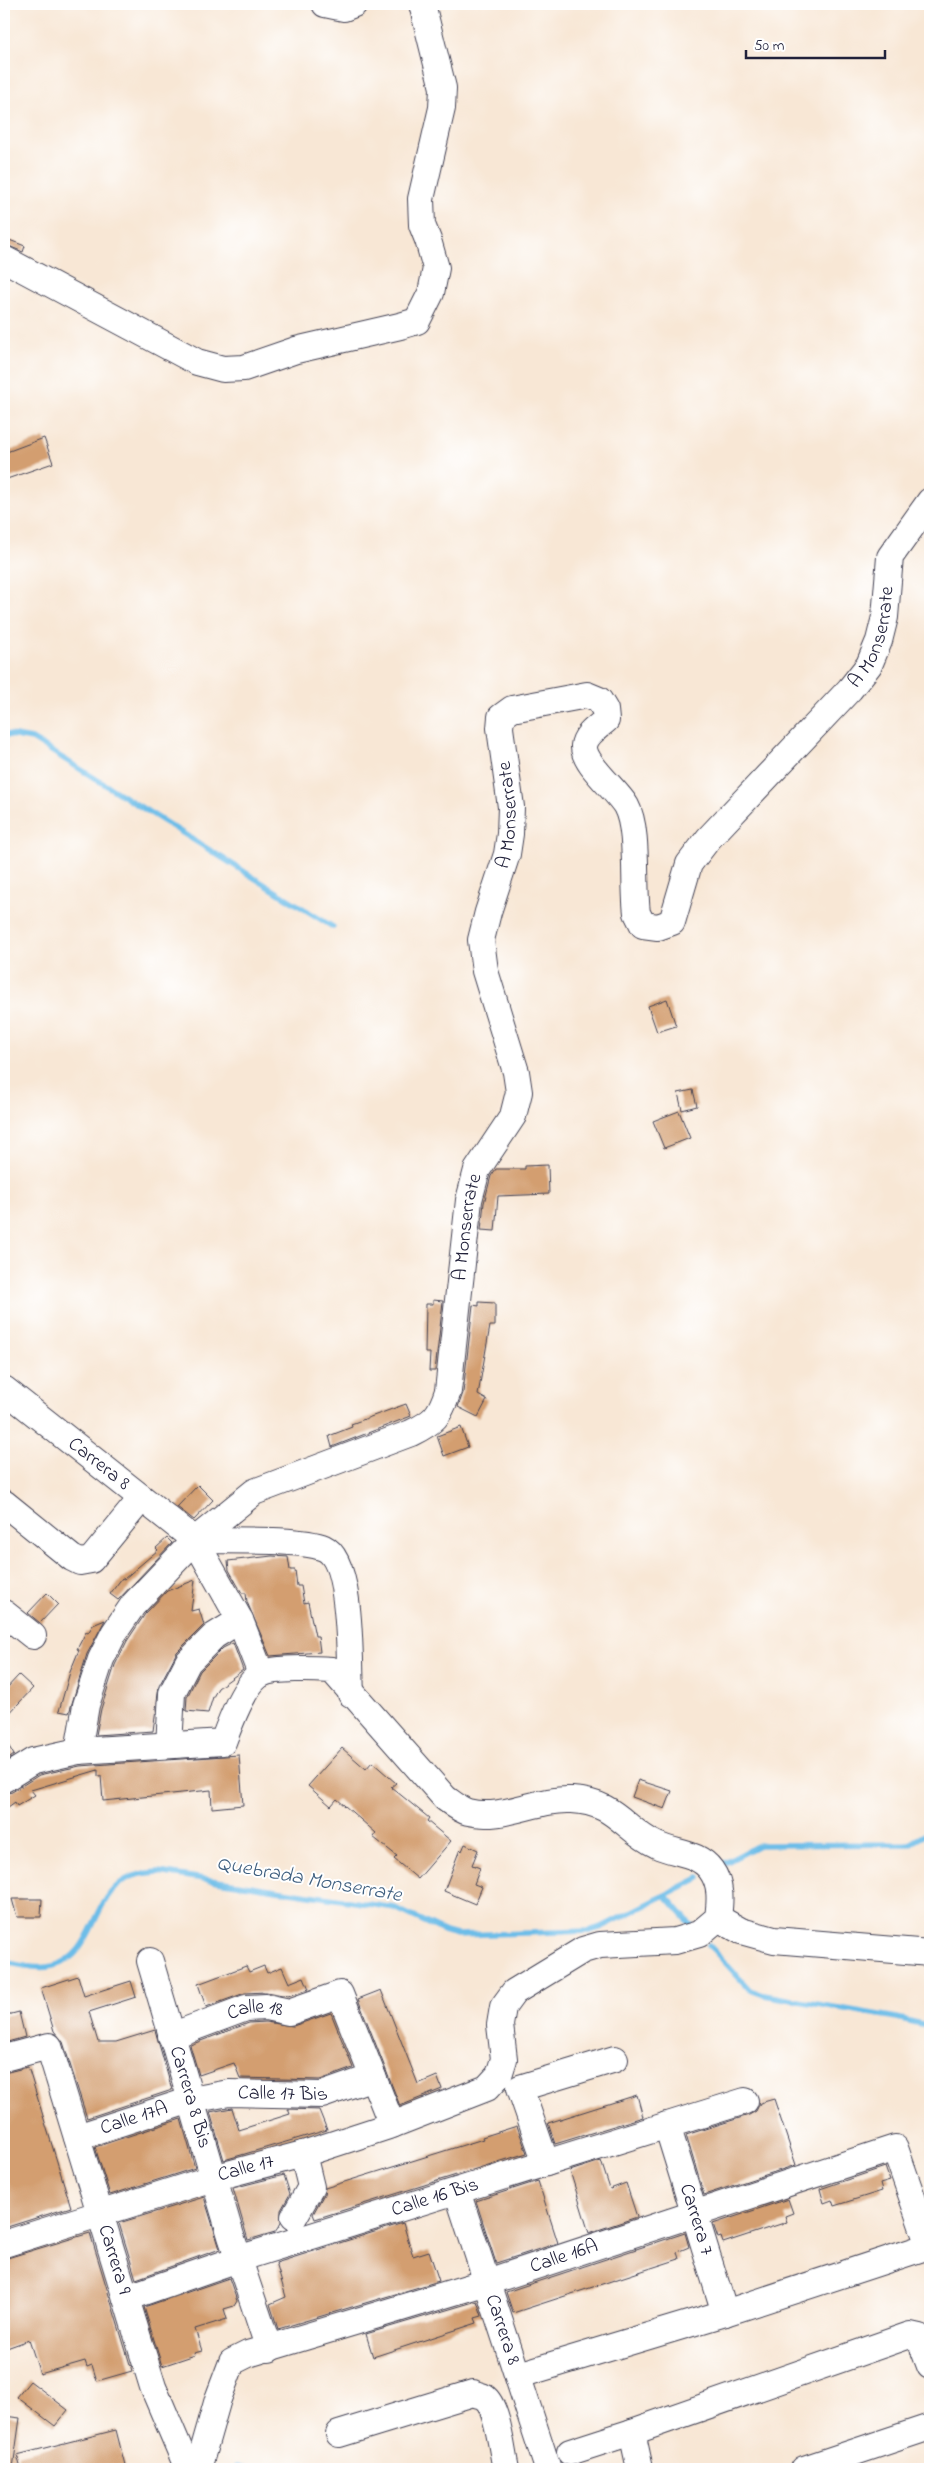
<svg xmlns="http://www.w3.org/2000/svg" width="934" height="2473" viewBox="0 0 934 2473" font-family="'Indie Flower',sans-serif">
	<rect width="100%" height="100%" fill="#fff"/>
	<filter id="ink" filterUnits="userSpaceOnUse"><feTurbulence type="fractalNoise" baseFrequency=".02" numOctaves="2"/><feDisplacementMap in="SourceGraphic" scale="10" xChannelSelector="R" yChannelSelector="G"/><feConvolveMatrix kernelMatrix="1 2 1 2 8 2 1 2 1" color-interpolation-filters="sRGB"/></filter>
	<filter id="wash" filterUnits="userSpaceOnUse"><feTurbulence type="fractalNoise" baseFrequency=".0096" numOctaves="4" result="noise"/><feDisplacementMap in="SourceGraphic" scale="20" xChannelSelector="R" yChannelSelector="G"/><feGaussianBlur stdDeviation="1.12" result="paint"/><feColorMatrix in="noise" values="0 0 0 0 0 0 0 0 0 0 0 0 0 0 0 0 0 1.4 0 .05"/><feComposite in="paint" operator="in"/></filter>
	<g filter="url(#wash)">
		<rect width="100%" height="100%" fill="#f8e7d5"/>
		<g fill="none" stroke-linecap="round" stroke-linejoin="round">
			<path stroke="#6dbde8" stroke-width="5.5" d="M4,734L32,739L333,927
				M719,1866L759,1845L909,1844L930,1832
				M666,1896L694,1928
				M709,1945L750,1990L764,1995L897,2018L930,2026
				M4,1962C20,1965 37,1970 53,1966C95,1956 91,1900 125,1880C135,1874 146,1873 158,1872L395,1908L446,1932L457,1935L589,1931L602,1927L699,1878
				M237,2466L248,2469"/>
		</g>
		<g id="blocks">
			<path fill="#d39e6f" d="M4,238L25,246L23,252L4,244Z
				M44,438L53,463L4,480V453Z
				M667,999L676,1026L657,1032L648,1006Z
				M693,1090L697,1106L682,1110L678,1093Z
				M679,1111L690,1138L664,1148L653,1121Z
				M548,1165L549,1194L498,1196L495,1231L481,1230L484,1203L491,1176L496,1169H525V1166Z
				M433,1300L443,1301L435,1371H429L430,1353H425L426,1304H433Z
				M479,1302L495,1303V1326H490L478,1395L487,1400L478,1417L458,1407L463,1393L473,1305L479,1306Z
				M406,1404L411,1416L332,1447L329,1436L352,1427L351,1424Z
				M461,1427L468,1447L444,1456L437,1436Z
				M198,1485L213,1500L194,1520L177,1507Z
				M167,1538L172,1543L118,1600L110,1594L122,1578L124,1579L158,1550L156,1548Z
				M272,1556L288,1557L290,1570H295L297,1586H301L304,1603L308,1602L315,1636H318L320,1652L270,1656L247,1602L246,1593H242L229,1570L228,1561Z
				M195,1580L191,1611L199,1609L204,1625L177,1652L159,1686L153,1731L96,1735L101,1709L115,1665L127,1641L145,1614L167,1591Z
				M47,1593L58,1604L40,1623L28,1613Z
				M105,1620L87,1654L69,1713L59,1711L70,1672L79,1650L77,1649L86,1632L88,1633L93,1625Z
				M233,1643L243,1670L218,1688L213,1697L208,1713L186,1711L187,1697L200,1671L223,1648Z
				M19,1675L33,1688L4,1719V1691Z
				M4,1738L14,1755L4,1762Z
				M342,1748L366,1769L372,1762L396,1783L391,1787L429,1818L427,1821L451,1841L418,1879L394,1859L397,1856L373,1837L376,1833L337,1799L331,1806L308,1786Z
				M239,1755L243,1805L212,1808L211,1790L103,1801L101,1776H98V1770L31,1790L35,1795L17,1806L15,1802L4,1810V1794L12,1792L39,1775L80,1766Z
				M638,1780L672,1791L665,1809L632,1797Z
				M465,1844L478,1850L472,1865L480,1868L474,1884L482,1887L475,1904L444,1891L460,1849L462,1851Z
				M12,1899H42L41,1917H17Z
				M246,1966L249,1972L264,1966L267,1973L282,1967L289,1983L304,1977L309,1989L288,1996L266,1992L245,1993L206,2007L198,1984Z
				M78,1976L84,1996L131,1981L136,1997L89,2012L98,2042H116L155,2030L172,2090L87,2118L63,2042L54,2031L41,1988Z
				M381,1990L418,2084L437,2076L442,2089L400,2106L358,1999Z
				M19,2012L25,2037L4,2043V2016Z
				M331,2013L353,2068L320,2080L240,2078L234,2063L199,2075L190,2045L249,2023L265,2022L293,2026Z
				M28,2067L71,2207L4,2228V2073Z
				M637,2095L643,2117L555,2144L548,2123Z
				M774,2099L796,2165L704,2195L686,2135L749,2115L756,2111L760,2103Z
				M232,2108L239,2130L290,2114L288,2109L319,2110L327,2130L224,2160L210,2112Z
				M181,2119L195,2168L110,2195L95,2147Z
				M517,2126L527,2153L315,2219L313,2214L324,2194L325,2188L483,2139L482,2137Z
				M601,2161L610,2189L626,2183L637,2217L589,2233L570,2171Z
				M885,2167L890,2181L880,2184L882,2191L834,2206L832,2200L824,2203L820,2189Z
				M284,2175L290,2194L281,2210V2223L275,2232L248,2240L233,2188Z
				M538,2181L558,2243L496,2263L476,2201Z
				M204,2197L220,2249L136,2279L119,2223Z
				M788,2199L793,2213L785,2216L787,2222L723,2243L721,2237L718,2238L713,2224Z
				M403,2223L413,2256L429,2251L439,2281L278,2329L270,2304L286,2297L276,2263Z
				M90,2233L132,2371L97,2381L92,2365L87,2367L85,2361L40,2374L29,2340L4,2349V2259Z
				M685,2233L689,2247L677,2252L679,2259L513,2313L506,2292Z
				M229,2278L237,2301L234,2306L224,2309L227,2319L195,2329L202,2351L194,2353L195,2355L162,2366L144,2307Z
				M477,2301L482,2316L475,2318L477,2323L373,2357L366,2334Z
				M30,2381L68,2410L55,2426L17,2397Z
				M4,2416L20,2418L13,2468L4,2467Z
				M116,2430L126,2469H21L17,2455Z"/>
		</g>
	</g>
	<g filter="url(#ink)">
		<use href="#blocks" fill-opacity="0" stroke="#424052" stroke-width="1"/>
		<g fill="none" stroke-linecap="round" stroke-linejoin="round">
			<defs>
				<g id="minor">
					<path d="M325,4L344,8L354,4"/>
					<path d="M4,259L197,362L223,369L244,368L296,350L400,326L417,321L431,293L436,268L428,240L422,225L421,199L442,108L443,88L422,4"/>
					<path id="s1" d="M4,1389L195,1540L240,1620L261,1674"/>
					<path d="M4,1503L72,1558L80,1562L91,1560L141,1499"/>
					<path d="M195,1540C225,1541 300,1538 324,1548C353,1561 349,1664 351,1694"/>
					<path d="M4,1613L33,1636"/>
					<path d="M169,1745L172,1693L188,1662L214,1636L240,1620"/>
					<path id="s2" d="M78,1751L86,1705L101,1659L114,1633L133,1605L195,1540L254,1492L411,1433C434,1422 440,1416 448,1391L469,1200L477,1170L513,1116L519,1092L516,1072L485,971L481,940L488,912L507,854L510,834L511,807L500,728L501,717L512,709L587,695L599,700L605,710L606,720C598,727 585,735 584,746C583,764 616,789 626,806C639,830 633,884 637,913L643,925L658,927L672,922L689,864L709,838L850,689L869,665L879,641L885,617L890,557L930,501"/>
					<path d="M4,1779L33,1761L78,1751L223,1742C230,1723 244,1684 261,1674C274,1667 316,1669 332,1670L445,1798C452,1803 460,1810 468,1812C503,1821 537,1798 572,1800C616,1802 624,1830 657,1845C675,1854 698,1852 711,1870C722,1885 720,1902 718,1918L699,1934L675,1941L600,1945L583,1950L514,1992L503,2007L500,2025L504,2059L499,2075L487,2088L392,2125L303,2154L213,2178L4,2244"/>
					<path d="M718,1918L741,1931L774,1940L930,1953"/>
					<path id="s3" d="M150,1961L231,2236L269,2349"/>
					<path id="s4" d="M171,2036L246,2008L266,2007L289,2012L340,1994L392,2125"/>
					<path id="s5" d="M4,2058L49,2046L153,2387L188,2469"/>
					<path id="s6" d="M667,2125L725,2313"/>
					<path id="s7" d="M77,2137L191,2100L229,2093L322,2095L373,2077"/>
					<path d="M546,2163L520,2088L615,2059"/>
					<path id="s8" d="M457,2191L548,2469"/>
					<path d="M294,2217L311,2187L303,2154"/>
					<path id="s9" d="M126,2298L238,2259L745,2101"/>
					<path d="M339,2434L473,2393C476,2395 481,2395 484,2397C498,2406 502,2453 506,2469"/>
					<path d="M570,2452L632,2432"/>
					<path id="s10" d="M198,2469L218,2399L232,2362L248,2354L487,2282L895,2148L929,2246L725,2313L519,2375"/>
					<path d="M640,2469L632,2432L910,2335L919,2337L930,2366"/>
					<path d="M804,2469L930,2427"/>
				</g>
			</defs>
			<use href="#minor" stroke="#424052" stroke-width="28"/>
			<use href="#minor" stroke="#fff" stroke-width="26"/>
		</g>
	</g>
	<g text-anchor="middle" dominant-baseline="central" stroke-width="4" stroke-linejoin="round" paint-order="stroke">
		<g font-size="20" fill="#22223b" stroke="#fff">
			<text stroke="none"><textPath href="#s2" startOffset="1990">A Monserrate</textPath></text>
			<text stroke="none"><textPath href="#s2" startOffset="1149">A Monserrate</textPath></text>
			<text stroke="none"><textPath href="#s2" startOffset="715">A Monserrate</textPath></text>
			<text stroke="none"><textPath href="#s1" startOffset="121">Carrera 8</textPath></text>
			<text stroke="none"><textPath href="#s4" startOffset="89">Calle 18</textPath></text>
			<text stroke="none"><textPath href="#s7" startOffset="212">Calle 17 Bis</textPath></text>
			<text stroke="none"><textPath href="#s3" startOffset="142">Carrera 8 Bis</textPath></text>
			<text stroke="none"><textPath href="#s7" startOffset="60">Calle 17A</textPath></text>
			<text transform="translate(246 2169) rotate(-15)">Calle 17</text>
			<text stroke="none"><textPath href="#s9" startOffset="325">Calle 16 Bis</textPath></text>
			<text stroke="none"><textPath href="#s6" startOffset="99">Carrera 7</textPath></text>
			<text stroke="none"><textPath href="#s10" startOffset="461">Calle 16A</textPath></text>
			<text stroke="none"><textPath href="#s5" startOffset="270">Carrera 9</textPath></text>
			<text stroke="none"><textPath href="#s8" startOffset="146">Carrera 8</textPath></text>
		</g>
		<g font-size="21" font-style="italic" fill="#406080" stroke="#fff">
			<text transform="translate(309 1880) rotate(10)">Quebrada Monserrate</text>
		</g>
	</g>
	<rect width="934" height="2473" fill="none" stroke="#fff" stroke-width="20"/>
	<path d="M746 50v8h139v-8" fill="none" stroke="#22223b" stroke-width="2.5"/>
	<text x="754" y="50" font-size="15" fill="#22223b" stroke="#ffffff" stroke-width="4" paint-order="stroke">50 m</text>
</svg>
